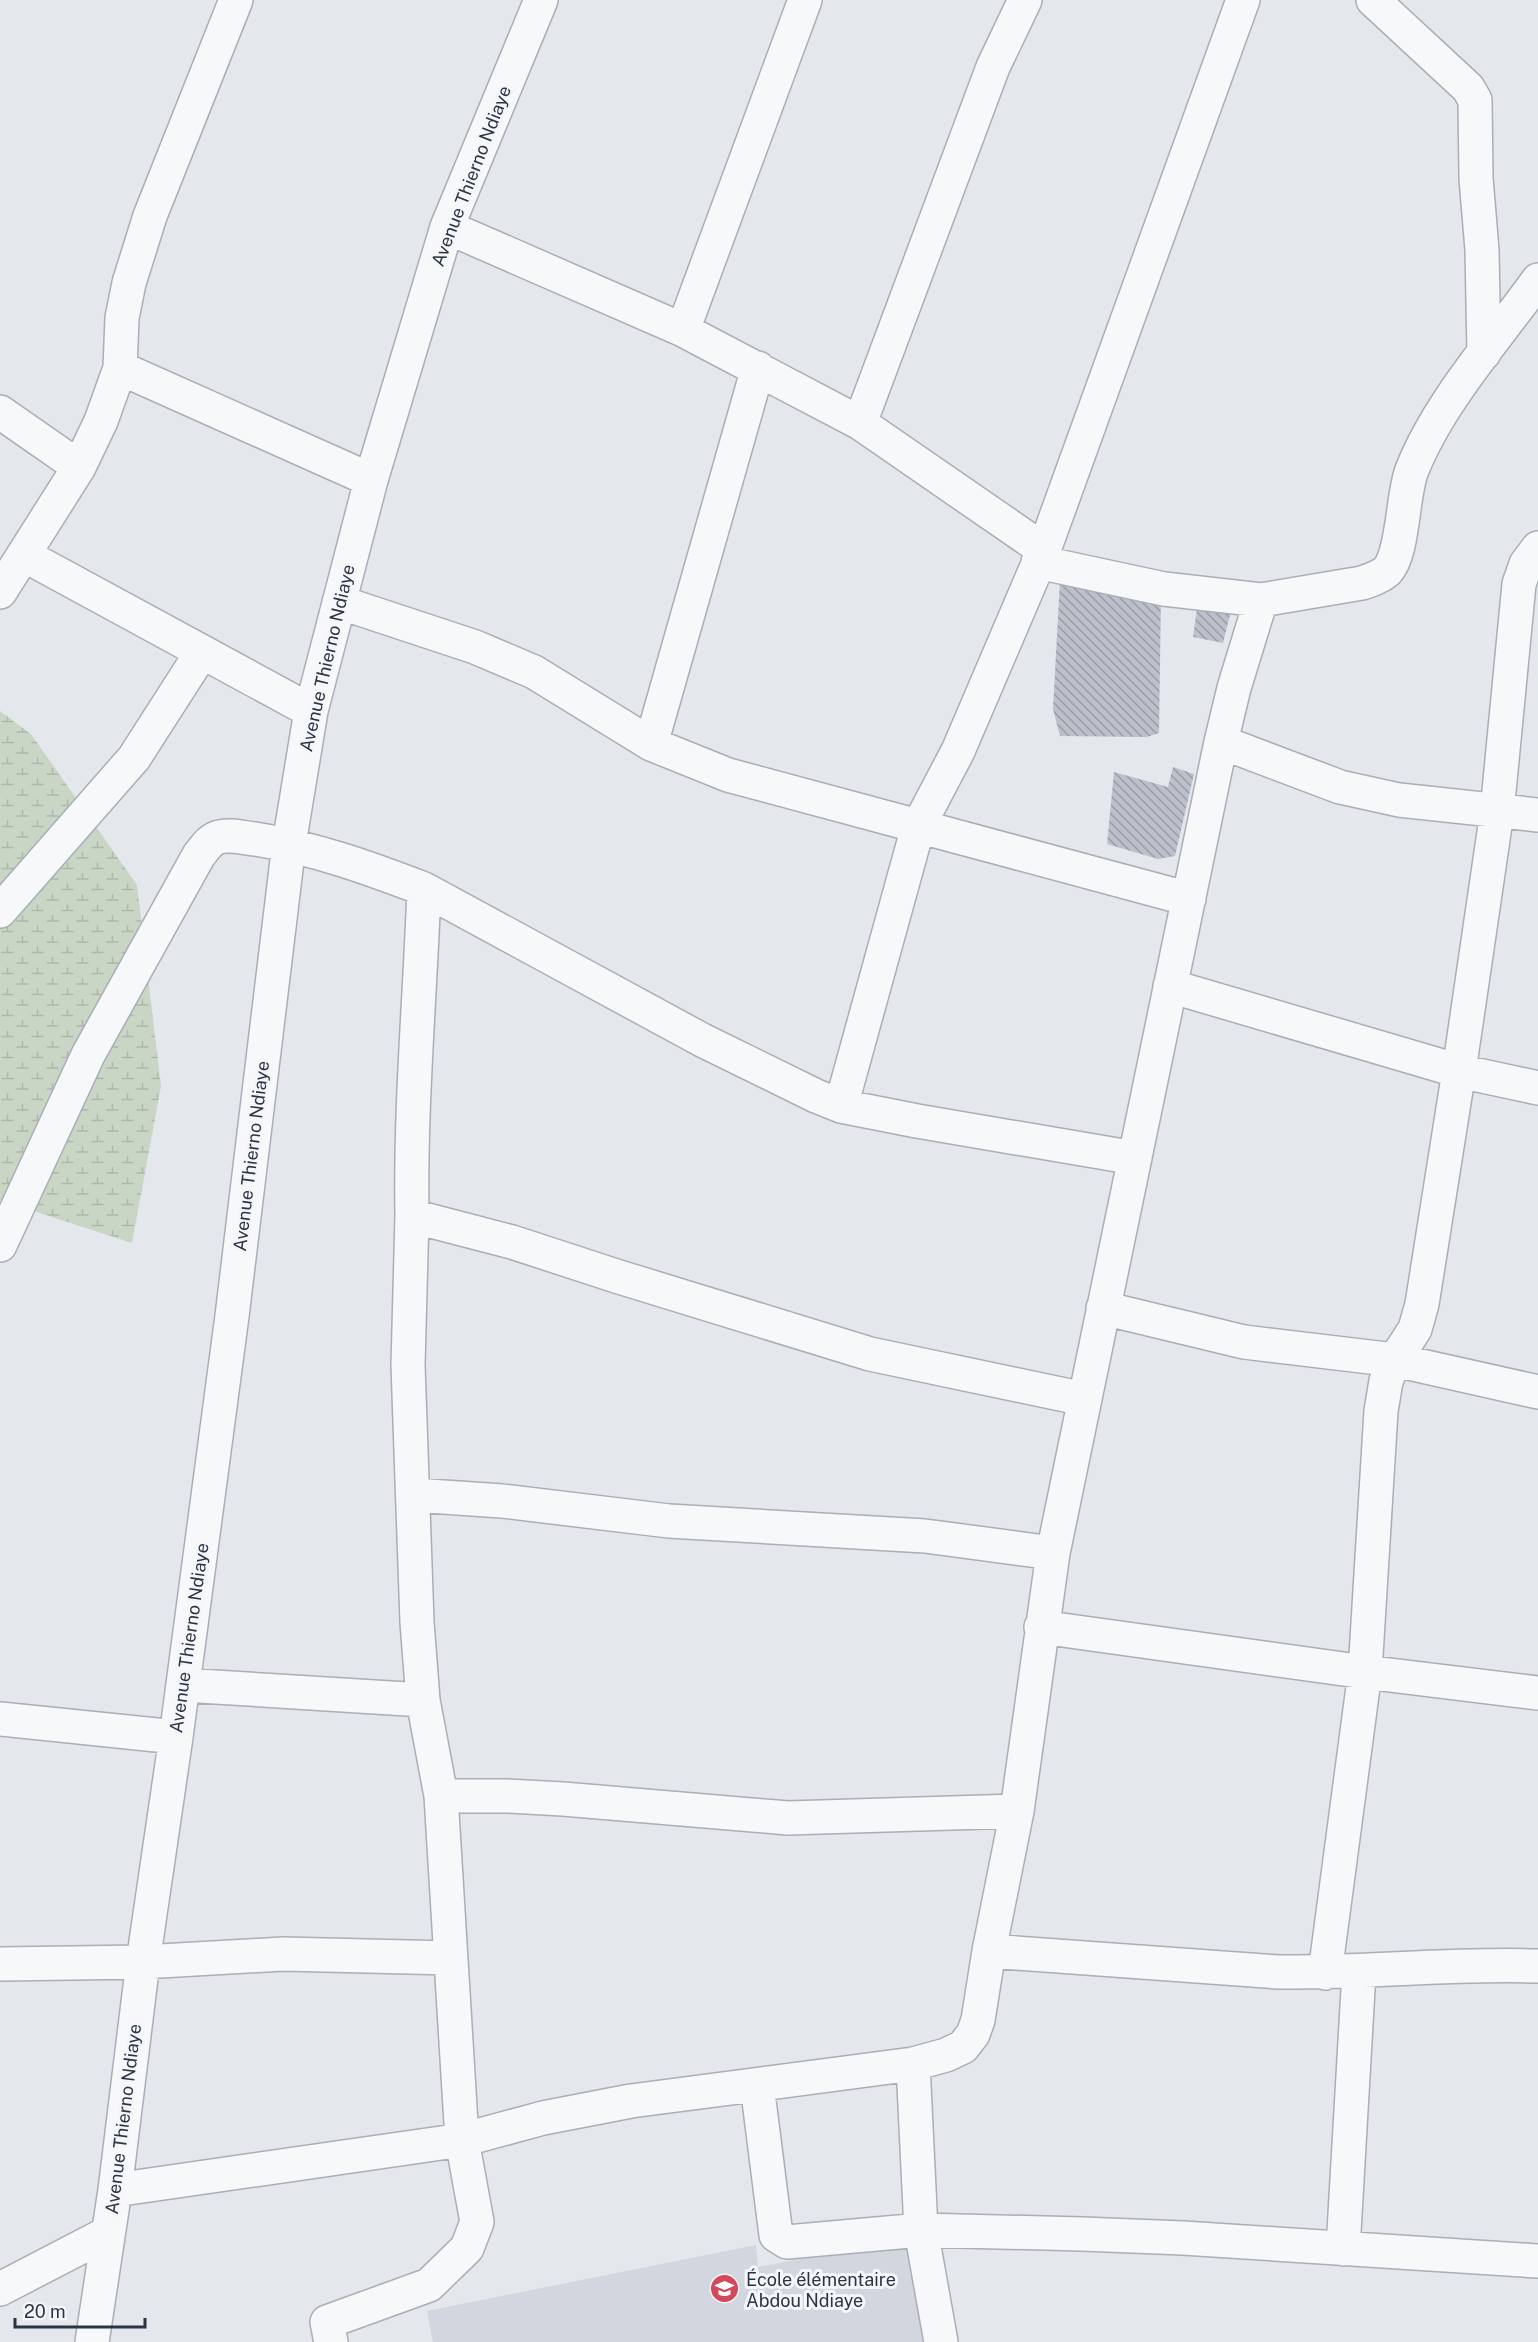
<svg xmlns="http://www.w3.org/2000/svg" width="1538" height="2342" viewBox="0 0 1538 2342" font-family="'Public Sans',sans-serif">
	<defs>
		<pattern id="wetland-marsh" width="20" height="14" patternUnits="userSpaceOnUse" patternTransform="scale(1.5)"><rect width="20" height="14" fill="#c9d6c5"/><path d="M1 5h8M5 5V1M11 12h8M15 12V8" fill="none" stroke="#adb8ab"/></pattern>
		<pattern id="building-back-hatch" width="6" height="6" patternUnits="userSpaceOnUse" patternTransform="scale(1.5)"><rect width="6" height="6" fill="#bbc0ca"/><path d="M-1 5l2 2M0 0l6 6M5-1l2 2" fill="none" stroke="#989da6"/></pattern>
	</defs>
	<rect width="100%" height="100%" fill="#e4e7ec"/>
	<path fill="#d2d6de" d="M905,2239L924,2342H433L427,2311L756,2245L758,2267Z"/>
	<path fill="url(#wetland-marsh)" d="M0,711L31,734L137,885L161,1086L132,1243L0,1200Z"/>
	<path fill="url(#building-back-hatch)" d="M1060,580L1161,593L1159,733L1147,737L1060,736L1053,709Z
		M1199,595L1234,599L1223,643L1193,637Z
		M1173,767L1194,774L1175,856L1158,859L1107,844L1114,772L1168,787Z"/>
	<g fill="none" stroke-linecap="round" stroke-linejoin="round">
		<defs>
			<path id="minor" d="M1373,0L1468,88L1475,100L1476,178L1482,250L1484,353
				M447,227L683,330L860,423L1044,550
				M683,330L805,0
				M120,368L371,480
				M0,412L79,467
				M860,423L993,67L1025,0
				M24,555L311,711
				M1038,562L1164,589L1261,600L1362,583C1371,580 1380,577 1387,571C1404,553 1402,494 1412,470C1439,402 1496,339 1538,280
				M0,592L79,467L101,421L120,368L122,318L129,283L150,216L236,0
				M339,602L475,647L534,672L651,744L728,775L1189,899
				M1221,742L1340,787L1399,800L1538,815
				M651,744L758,368
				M424,889C420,998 410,1107 412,1216L512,1242L616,1276L870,1354L1084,1399
				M0,911L134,758L202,652
				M1170,986L1459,1071L1538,1088
				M841,1106L918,827L958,751L1044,550L1243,0
				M0,1245L88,1055L199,855C205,848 209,840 219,837C230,834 244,838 255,839C314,848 369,868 424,889L702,1040L816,1096L841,1106L917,1121L1135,1158
				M1103,1308L1244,1342L1395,1360L1538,1392
				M414,1495L502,1501L669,1521L925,1536L1053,1553
				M1041,1627L1365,1672L1538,1693
				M183,1685L423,1700
				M0,1719L176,1737
				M441,1796H507L563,1799L788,1818L1017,1811
				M989,1951L1278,1972C1365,1973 1451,1963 1538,1966
				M0,1964L143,1962L283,1954L451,1958
				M1325,1973L1365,1672L1381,1411L1386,1381L1395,1360L1415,1329L1422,1304L1459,1071L1497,812L1519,584L1526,564L1538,548
				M913,2064L921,2230L941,2342
				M757,2085L776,2235L787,2242L921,2230L1082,2234L1183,2238L1538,2261
				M115,2190L462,2140L543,2118L631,2101L913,2064L946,2055L963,2047L973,2034L978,2020L989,1951L1017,1811L1053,1553L1221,742L1234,688L1261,600
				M1343,2249L1359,1972
				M0,2289L108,2233
				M92,2342L115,2190L143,1962L176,1737L232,1316L289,844L311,711L371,480L447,227L541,0
				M331,2342L327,2322L429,2285L467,2248L477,2222L462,2140L441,1796L423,1700L417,1622L408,1365L412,1216"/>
		</defs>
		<use href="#minor" stroke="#a9aeb7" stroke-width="36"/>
		<use href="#minor" stroke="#f7f8fa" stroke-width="33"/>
	</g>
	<defs>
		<symbol id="school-disc" viewBox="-11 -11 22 22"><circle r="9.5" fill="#d1495b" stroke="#f4f6f9"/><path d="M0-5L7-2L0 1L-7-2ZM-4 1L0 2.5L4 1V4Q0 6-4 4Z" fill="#fff"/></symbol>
	</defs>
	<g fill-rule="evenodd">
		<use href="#school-disc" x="708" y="2272" width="33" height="33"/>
	</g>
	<g text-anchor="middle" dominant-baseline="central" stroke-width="6" stroke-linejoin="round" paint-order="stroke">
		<g font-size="18" fill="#2b3445" stroke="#f4f6f9">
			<text transform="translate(471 176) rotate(-69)">Avenue Thierno Ndiaye</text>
			<text transform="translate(327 658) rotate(-77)">Avenue Thierno Ndiaye</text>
			<text transform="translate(251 1156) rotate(-83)">Avenue Thierno Ndiaye</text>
			<text transform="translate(189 1638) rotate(-82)">Avenue Thierno Ndiaye</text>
			<text transform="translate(123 2119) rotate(-83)">Avenue Thierno Ndiaye</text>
		</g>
		<g font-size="18" fill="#2b3445" stroke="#f4f6f9" text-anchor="start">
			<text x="746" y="2279">École élémentaire<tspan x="746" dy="21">Abdou Ndiaye</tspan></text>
		</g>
	</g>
	<path d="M15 2318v9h130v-9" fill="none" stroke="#2b3445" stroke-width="3"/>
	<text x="24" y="2318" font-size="18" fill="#2b3445" stroke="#f4f6f9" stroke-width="4.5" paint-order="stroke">20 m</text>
</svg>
